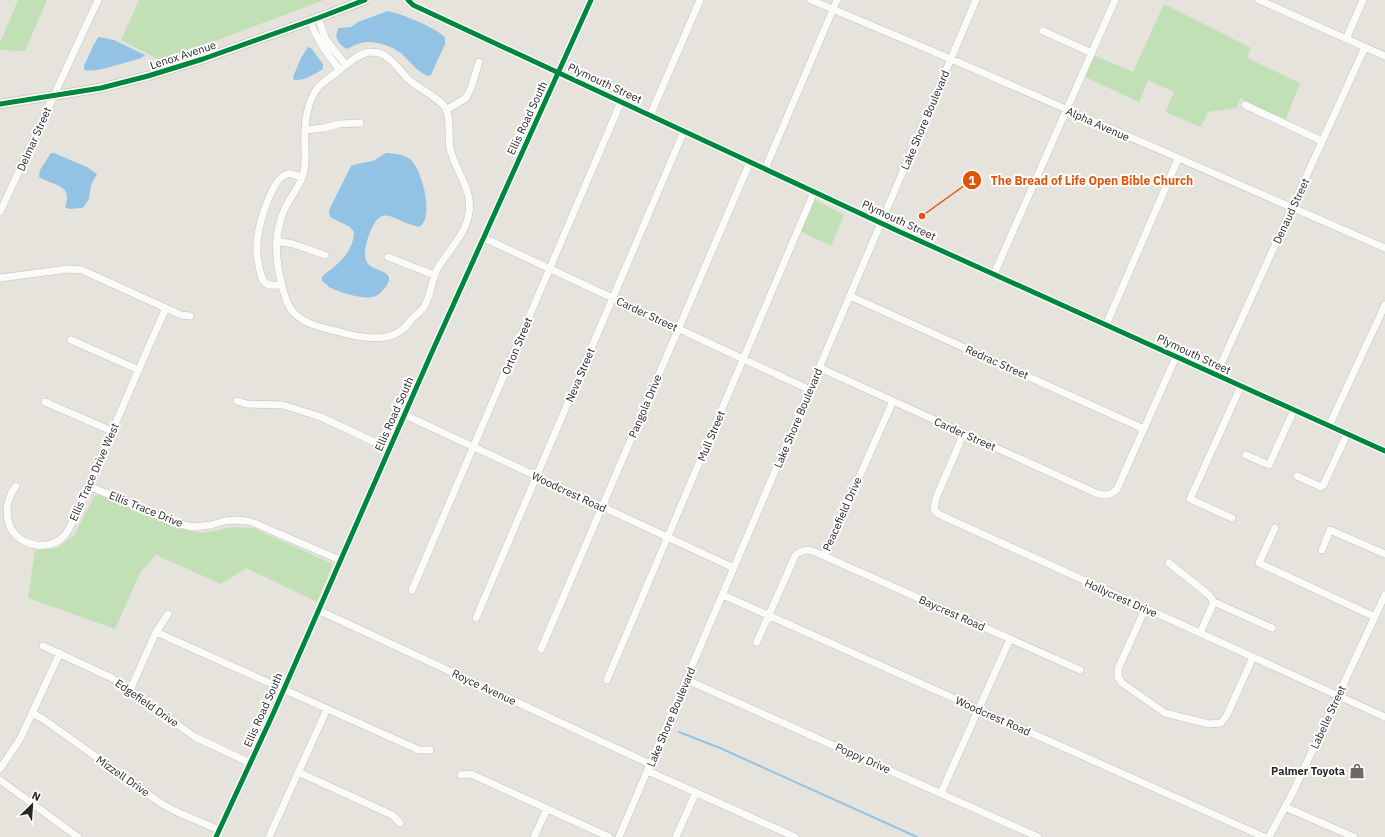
<svg xmlns="http://www.w3.org/2000/svg" width="1385" height="837" viewBox="0 0 1385 837" font-family="'IBM Plex Sans',sans-serif">
	<rect width="100%" height="100%" fill="#e5e3dc"/>
	<path fill="#c1e0b6" d="M18,0H47L25,51L0,50V43Z
		M139,0H324L162,61L121,40Z
		M1164,4L1251,48L1247,58L1300,83L1285,121L1246,103L1241,97L1236,108L1208,112L1201,127L1165,112L1174,92L1148,80L1139,102L1085,77L1093,55L1133,72Z
		M814,199L844,215L831,246L800,231Z
		M99,495L181,529L203,533L233,527L253,528L333,564L317,602L246,568L221,584L156,555L141,571L115,629L28,598L35,550L57,548L74,535L94,497Z"/>
	<path fill="#92c3e5" d="M388,11C401,14 438,28 445,38V44L431,75L428,76C418,72 412,64 404,56C397,48 378,41 367,42C360,42 353,46 347,49C338,45 333,36 339,28L351,27L358,22Z
		M99,37L114,40L145,55C141,59 137,59 131,61C119,64 95,73 84,70V66L94,44L95,43L97,39Z
		M308,47L311,48L323,64V69C315,74 304,81 294,80L293,77L301,58Z
		M51,153H54L87,167L97,174L91,185L89,199L85,205L82,208L69,209L65,207C74,184 53,186 39,177L40,170Z
		M386,153C393,153 407,155 412,161C422,172 435,217 419,227C390,221 381,198 367,241C365,249 363,257 368,264C373,270 386,270 389,277C390,280 387,285 385,288C382,291 380,294 376,296C366,301 338,292 329,287C327,285 325,283 322,281V277C326,272 331,270 334,267C346,256 353,248 354,232L350,227L330,217L329,212L330,208L351,166L357,164L373,161Z"/>
	<g fill="none" stroke-linecap="round" stroke-linejoin="round">
		<path stroke="#92c3e5" stroke-width="2" d="M679,732L720,748L917,837"/>
		<defs>
			<path id="minor" d="M408,0L413,5L898,231L1385,451
				M811,0L951,59L1385,248
				M1259,0L1385,56
				M318,18L326,40L346,65
				M310,21C317,40 327,54 340,70
				M1043,31L1092,53
				M1346,39L1363,0
				M369,52C375,52 379,52 384,55C394,61 400,71 408,79C419,89 435,95 445,107C451,116 448,137 450,148C455,171 473,189 469,213C466,233 450,249 439,266C431,278 432,293 425,305C422,311 417,314 412,319C408,323 405,329 399,332C385,342 356,337 340,332C322,328 296,323 288,304C285,298 283,289 281,282C275,256 274,233 285,208C290,198 298,188 302,178C306,168 305,158 305,148C304,128 305,105 317,89C322,82 331,77 337,72C348,64 356,55 369,52Z
				M1245,105L1322,141
				M446,110L466,98L471,88L479,62
				M650,116L700,0
				M305,130L324,128L339,124L360,123
				M765,169L837,0
				M0,212C33,142 65,70 98,0
				M484,238L810,390
				M276,241L293,244L325,255
				M388,257L434,275
				M994,274L1115,0
				M0,278L68,269L82,270L181,315L190,316
				M282,285C277,285 271,286 267,284C262,281 261,276 260,271C258,262 256,255 257,246C257,230 270,180 287,174C292,173 297,176 302,177
				M850,296L1144,429
				M1106,325L1178,159
				M71,340L139,370
				M820,368L1098,494C1106,496 1111,495 1117,489L1176,357
				M1216,375L1365,47
				M237,401L247,404L283,405L321,417L389,449
				M45,402L112,431
				M405,415L734,568
				M1329,426L1385,305
				M964,433L936,498L934,509L938,514L1385,717
				M1246,455L1269,465L1294,410
				M1297,476L1321,487L1324,484L1347,434
				M16,486C2,504 4,532 26,542C38,548 54,546 63,537C72,529 85,493 91,480C116,423 140,365 166,308
				M89,486L175,523L193,527L211,525L225,521L237,520L247,521L254,523L340,560
				M1232,518L1190,499L1241,386
				M1275,528L1259,563L1375,617
				M1322,550L1330,530L1385,554
				M824,556L893,401
				M1169,563L1209,595L1214,602
				M412,590L621,102
				M723,595L1264,837
				M1214,602L1272,628
				M1145,609L1118,669V677L1122,683L1165,713L1209,724L1221,723L1227,715L1253,657
				M318,610L650,764
				M476,618L684,131
				M156,632L419,750H430
				M1200,633L1214,602
				M757,642L795,556C804,546 813,551 824,556L1080,670
				M43,646L112,678L195,737L250,763
				M541,649L750,162
				M607,680L814,192
				M687,680L1038,837
				M130,690L156,632L168,614
				M32,713L43,719L162,804L177,812L219,830
				M0,769L20,739L60,653
				M648,771L795,837
				M298,772L392,815L400,823
				M461,775L471,774L609,837
				M0,780L78,837
				M941,793L1010,639
				M1285,807L1354,837
				M216,837L273,714L432,352L591,0
				M269,837L327,709
				M534,837L547,809
				M619,837L976,0
				M676,837L696,792
				M1269,837L1293,792L1385,595"/>
			<path id="major" d="M0,104L101,88L148,76L203,59L318,18L365,0"/>
		</defs>
		<use href="#minor" stroke="#c3c2c2" stroke-width="8"/>
		<use href="#major" stroke="#c2c1bf" stroke-width="10"/>
		<use href="#minor" stroke="#fbfbfa" stroke-width="7"/>
		<use href="#major" stroke="#e4e3d3" stroke-width="9"/>
		<defs>
			<path id="cycleway" d="M408,0L413,5L898,231L1385,451
				M0,104L101,88L148,76L203,59L318,18L365,0
				M216,837L273,714L432,352L591,0"/>
		</defs>
		<use href="#cycleway" stroke="#fff" stroke-width="8"/>
		<use href="#cycleway" stroke="#00873e" stroke-width="5"/>
	</g>
	<defs>
		<symbol id="shop-bare" viewBox="-9 -9 18 18"><path d="M-5-2.5h2.3a2.7 3.5 0 0 1 5.4 0H5L5.5 6h-11ZM-1.5-2.5h3a1.5 2.3 0 0 0-3 0Z" fill="#6a6966" stroke="#fff" stroke-width="2.5" paint-order="stroke"/></symbol>
	</defs>
	<g fill-rule="evenodd">
		<use href="#shop-bare" x="1346" y="760" width="22" height="22"/>
	</g>
	<g text-anchor="middle" dominant-baseline="central" stroke-width="4" stroke-linejoin="round" paint-order="stroke">
		<g font-size="11" fill="#272727" stroke="#fff">
			<text transform="translate(183 55) rotate(-18)">Lenox Avenue</text>
			<text transform="translate(605 83) rotate(25)">Plymouth Street</text>
			<text transform="translate(527 118) rotate(-65)">Ellis Road South</text>
			<text transform="translate(925 120) rotate(-67)">Lake Shore Boulevard</text>
			<text transform="translate(1098 124) rotate(24)">Alpha Avenue</text>
			<text transform="translate(34 139) rotate(-66)">Delmar Street</text>
			<text transform="translate(1291 211) rotate(-65)">Denaud Street</text>
			<text transform="translate(899 220) rotate(25)">Plymouth Street</text>
			<text transform="translate(647 314) rotate(25)">Carder Street</text>
			<text transform="translate(517 346) rotate(-67)">Orton Street</text>
			<text transform="translate(1194 354) rotate(25)">Plymouth Street</text>
			<text transform="translate(997 362) rotate(24)">Redrac Street</text>
			<text transform="translate(580 375) rotate(-67)">Neva Street</text>
			<text transform="translate(645 406) rotate(-67)">Pangola Drive</text>
			<text transform="translate(394 414) rotate(-66)">Ellis Road South</text>
			<text transform="translate(798 418) rotate(-67)">Lake Shore Boulevard</text>
			<text transform="translate(965 434) rotate(24)">Carder Street</text>
			<text transform="translate(711 436) rotate(-67)">Mull Street</text>
			<text transform="translate(94 472) rotate(-66)">Ellis Trace Drive West</text>
			<text transform="translate(569 492) rotate(25)">Woodcrest Road</text>
			<text transform="translate(146 509) rotate(22)">Ellis Trace Drive</text>
			<text transform="translate(842 514) rotate(-66)">Peacefield Drive</text>
			<text transform="translate(1121 598) rotate(24)">Hollycrest Drive</text>
			<text transform="translate(952 613) rotate(24)">Baycrest Road</text>
			<text transform="translate(484 687) rotate(25)">Royce Avenue</text>
			<text transform="translate(147 703) rotate(35)">Edgefield Drive</text>
			<text transform="translate(263 710) rotate(-66)">Ellis Road South</text>
			<text transform="translate(993 716) rotate(24)">Woodcrest Road</text>
			<text transform="translate(671 717) rotate(-67)">Lake Shore Boulevard</text>
			<text transform="translate(1328 717) rotate(-65)">Labelle Street</text>
			<text transform="translate(863 758) rotate(24)">Poppy Drive</text>
			<text transform="translate(123 776) rotate(35)">Mizzell Drive</text>
		</g>
		<g font-size="11" font-weight="bold" fill="#272727" stroke="#fff" text-anchor="end">
			<text x="1345" y="771">Palmer Toyota</text>
		</g>
	</g>
	<path fill="none" stroke="#de560d" stroke-width="1.5" d="M922 216L972 180"/>
	<g fill="#de560d" stroke="#fff" stroke-width="1.5">
		<circle cx="922" cy="216" r="4"/>
		<circle cx="972" cy="180" r="10"/>
	</g>
	<g font-size="12" text-anchor="middle" font-weight="bold" fill="#fff">
		<text x="972" y="185">1</text>
	</g>
	<g font-size="12" text-anchor="middle" font-weight="bold" fill="#de560d" stroke="#fff" stroke-width="4" stroke-linejoin="round" paint-order="stroke">
		<text x="1092" y="185">The Bread of Life Open Bible Church</text>
	</g>
	<g transform="translate(32 805) rotate(25)" stroke="#ffffff" stroke-width="3" paint-order="stroke">
	<path d="M0-3L7 15L0 10L-7 15Z" fill="#272727"/>
	<text y="-6" font-size="11" font-weight="bold" text-anchor="middle" fill="#272727">N</text>
	</g>
</svg>
